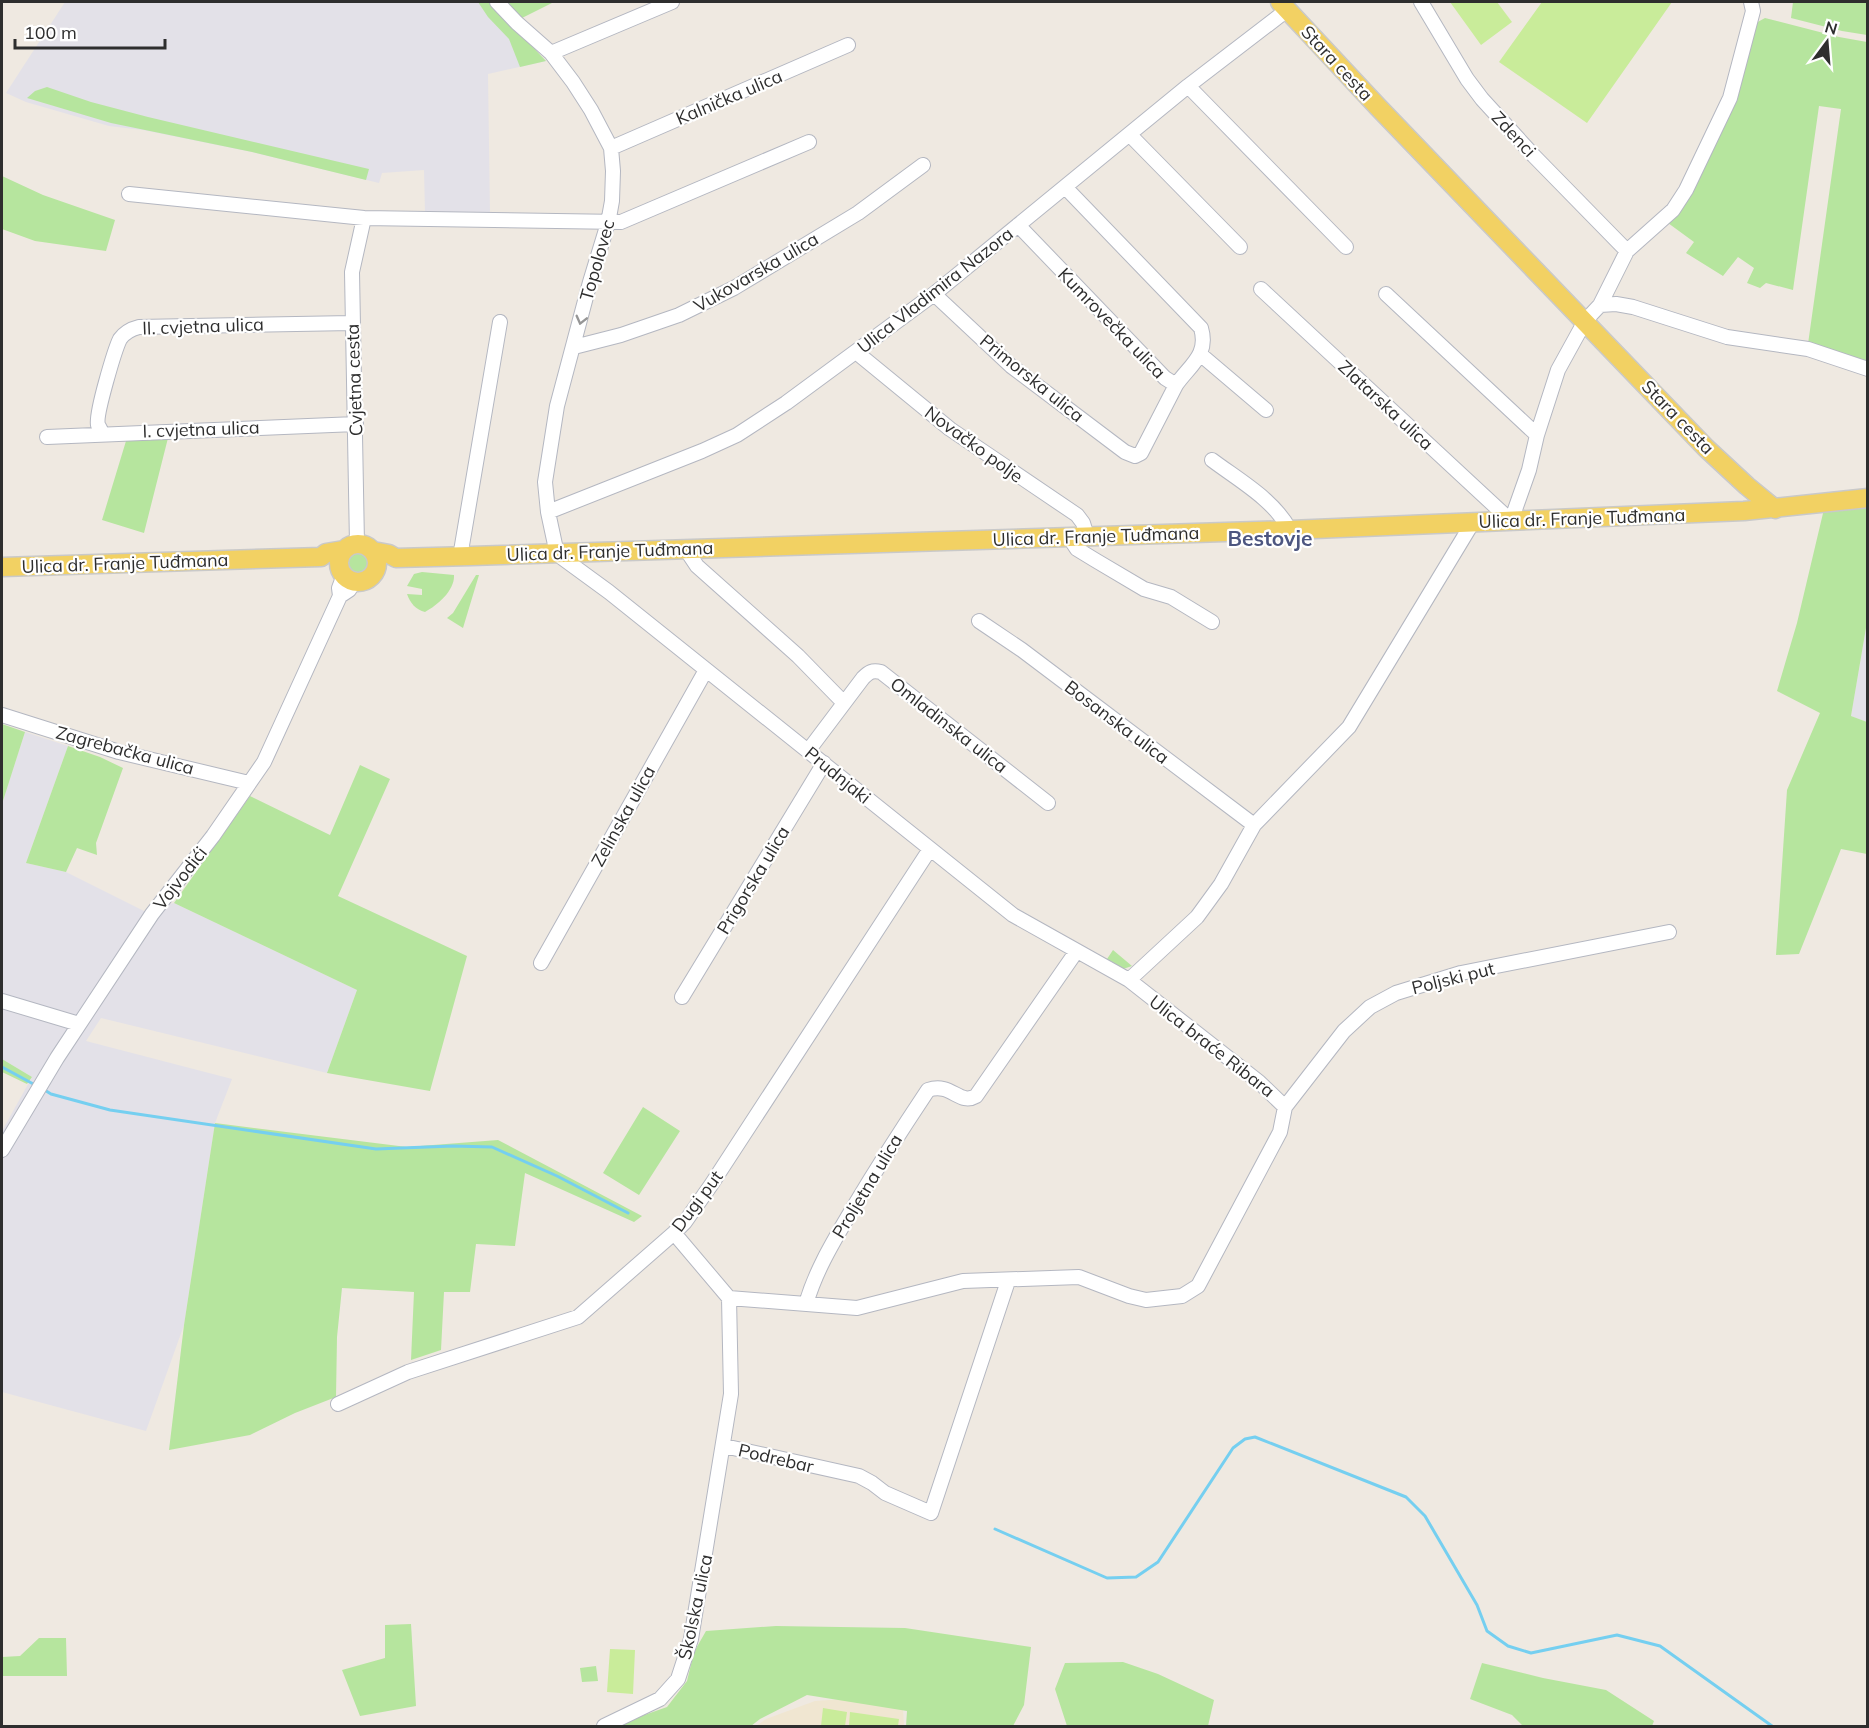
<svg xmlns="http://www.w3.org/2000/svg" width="1869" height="1728" viewBox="0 0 1869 1728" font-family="Mulish,sans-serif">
	<rect width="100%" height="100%" fill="#efe9e1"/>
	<path fill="#e3e1e8" d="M65,2H490L546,61L488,74L490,214L425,213L424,170L382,173L379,183L252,152L143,130L109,126L26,102L6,93Z
		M1867,622V722L1851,716Z
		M25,732L68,746L26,863L66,872L144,911L174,903L357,990L327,1073L101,1018L86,1041L232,1079L215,1123L184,1325L146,1431L2,1392V1131L32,1077L2,1059V804Z"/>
	<path fill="#f0e6d1" d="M902,1695L904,1726H756L766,1719L815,1701Z"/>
	<path fill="#b6e59e" d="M478,2H490L546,61L520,67L509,39L488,17Z
		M503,2H554L520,19Z
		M1793,2H1867V35L1842,31L1791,18Z
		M1765,18L1839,37L1867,42V365L1808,344L1841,109L1819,106L1793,290L1766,283L1760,288L1747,283L1754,268L1738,257L1723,276L1686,253L1694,242L1668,223L1674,216L1754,24Z
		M47,87L91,102L148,117L369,169L366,180L252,152L111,123L27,98L35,91Z
		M2,176L43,195L115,220L106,251L35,241L2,229Z
		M168,438L144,533L102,520L126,441Z
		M1867,504V622L1851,716L1867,722V854L1841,849L1799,954L1776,955L1787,790L1820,713L1777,691L1797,623L1824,509Z
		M348 563a11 11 0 1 1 22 0a11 11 0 1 1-22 0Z
		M422,572L454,575C455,590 438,605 425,612C416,610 410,603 407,594L422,595V589L407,586L414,574Z
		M476,575H479L463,628L447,618L453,613Z
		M2,724L25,732L2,804Z
		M68,746L100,757L123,768L96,843L97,855L77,848L66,872L26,863Z
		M360,765L390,779L338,896L467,956L430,1091L327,1073L357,990L174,903L250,796L330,835Z
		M1113,950L1132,966L1123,969L1107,959Z
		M2,1059L32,1077L27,1084L2,1072Z
		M643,1107L680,1131L639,1195L603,1173Z
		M215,1123L407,1147L498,1140L642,1216L634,1222L525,1173L515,1246L476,1244L470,1292H444L441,1350L411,1360L414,1292L342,1288L337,1337L336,1397L295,1413L250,1435L169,1450L184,1325Z
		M411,1624L416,1706L360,1716L342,1670L385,1658V1625Z
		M776,1626L905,1628L1031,1647L1024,1705L1013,1726H906L907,1711L807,1695L760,1719L751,1726H616V1725L667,1707L687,1681L694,1652L706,1631Z
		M39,1638H66L67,1676H2V1657L20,1656Z
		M1123,1662L1158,1674L1214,1700L1208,1726H1067L1055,1689L1065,1663Z
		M1482,1663L1543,1678L1606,1690L1654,1721L1652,1726H1523L1512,1715L1470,1699Z
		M596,1666L598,1681L582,1682L580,1668Z"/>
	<path fill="#c9ec9a" d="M1450,2H1497L1512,22L1481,45Z
		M1542,2H1672L1587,123L1499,62Z
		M610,1649L635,1650L633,1694L607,1692Z
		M823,1708L847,1712L845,1726H821Z
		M850,1712L899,1719L898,1726H849Z"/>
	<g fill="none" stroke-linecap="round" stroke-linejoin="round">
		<path stroke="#75cff0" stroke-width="3" d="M2,1067L37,1086
			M43,1089L51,1094L110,1110L376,1149L453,1146L492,1147L557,1176L628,1213
			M995,1529L1107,1578L1136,1577L1158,1562L1233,1448L1245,1439L1255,1437L1406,1497L1425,1516L1477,1605L1487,1631L1508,1646L1531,1653L1617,1635L1660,1646L1772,1726"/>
		<defs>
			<path id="minor" d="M497,2L517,23L551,53L573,82L591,110L611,148L613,171L612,201L608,223L590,282L557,406L545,482L548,512L557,554L609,592L1013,915L1129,980
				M1421,2L1467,79L1482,99L1534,156L1627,251
				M551,53L672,2
				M1188,86L1346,247
				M1130,135L1240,247
				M611,148L848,45
				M1065,187L1201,328C1209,355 1190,365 1176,385
				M129,194L364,218L621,222L809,142
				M1261,289L1511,521L1529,470L1537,435L1558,370L1585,321L1600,305L1627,251L1673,210L1686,190L1730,98L1753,11L1751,2
				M934,294L1011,366L1125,452L1135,456L1141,453L1176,385L1165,378L1018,225
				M1386,294L1537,435
				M1600,305L1616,304L1633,307L1727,337L1808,349L1868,369
				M574,347L621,335L679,315L734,288L858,213L923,165
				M856,352L950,429L1077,515L1083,523L1087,536
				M1200,354L1266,410
				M102,433C102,432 98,425 98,425C95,415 115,349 120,339C125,332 131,329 139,327L352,323
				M47,437L356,424
				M1212,460C1240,481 1273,499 1290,530
				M548,512L702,451L737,435L786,403L934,294L1188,86L1287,10
				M1069,537L1077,549L1095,560L1144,589L1171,597L1212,622
				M357,544L352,272L364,218
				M685,548L697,566L798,656L844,703
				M460,557L500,322
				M340,596L349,590L355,581
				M979,621L1022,650L1254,825
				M2,715L119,752L249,783
				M808,751L863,678C869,672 872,670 881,672L1048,803
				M541,963L706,670
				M682,997L824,763
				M2,1001L79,1024
				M1285,1107L1259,1082L1129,980L1197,917L1221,884L1254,825L1349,727L1473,522
				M2,1150L57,1058L152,914L213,836L264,762L340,596L339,588L344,575
				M674,1233L729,1298L857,1308L963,1281L1079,1277L1129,1296L1146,1300L1182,1296L1198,1286L1280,1132L1285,1107L1344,1031L1370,1007L1396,993L1461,973L1669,932
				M806,1304C816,1269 835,1239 853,1208C877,1168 902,1129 928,1090C952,1082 959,1106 976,1096L1076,952
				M338,1404L408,1372L578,1317L674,1233L685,1222L711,1185L930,849
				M724,1446L859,1476L872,1483L885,1493L931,1513L1008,1281
				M604,1726L660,1699L678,1679L691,1639L731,1394L729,1298"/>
			<path id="major" d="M1280,2L1378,107L1706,448L1747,486L1775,509
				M339 563a19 19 0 1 1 38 0a19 19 0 1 1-38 0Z
				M373,551L389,554L396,558L471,556L1290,530L1744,511L1868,498
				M2,567L321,557L326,553L344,550"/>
		</defs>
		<use href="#minor" stroke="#b4b7c1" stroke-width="16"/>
		<use href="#major" stroke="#c9c9c9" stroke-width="21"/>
		<use href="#minor" stroke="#fff" stroke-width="14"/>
		<use href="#major" stroke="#f2d163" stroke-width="18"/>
	</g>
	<defs><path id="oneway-chevron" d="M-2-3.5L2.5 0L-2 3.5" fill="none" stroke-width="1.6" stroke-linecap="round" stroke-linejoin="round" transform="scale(1.5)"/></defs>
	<use stroke="#969696" href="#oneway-chevron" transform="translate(581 320) rotate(104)"/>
	<g text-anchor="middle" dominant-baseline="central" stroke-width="4.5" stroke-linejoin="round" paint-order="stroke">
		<g font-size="18" fill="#2e2e2e" stroke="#fff">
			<text transform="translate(1337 63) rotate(47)">Stara cesta</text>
			<text transform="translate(729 97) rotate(-23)">Kalnička ulica</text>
			<text transform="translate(1514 134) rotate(47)">Zdenci</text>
			<text transform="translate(597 260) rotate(-74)">Topolovec</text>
			<text transform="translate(756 272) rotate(-30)">Vukovarska ulica</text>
			<text transform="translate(935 290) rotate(-38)">Ulica Vladimira Nazora</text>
			<text transform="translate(1112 323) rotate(46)">Kumrovečka ulica</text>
			<text transform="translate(203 326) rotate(-2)">II. cvjetna ulica</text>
			<text transform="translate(1032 378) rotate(39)">Primorska ulica</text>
			<text transform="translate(354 380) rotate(-92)">Cvjetna cesta</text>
			<text transform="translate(1386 405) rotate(43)">Zlatarska ulica</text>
			<text transform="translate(1678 417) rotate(46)">Stara cesta</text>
			<text transform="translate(201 429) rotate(-2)">I. cvjetna ulica</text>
			<text transform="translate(974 444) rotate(36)">Novačko polje</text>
			<text transform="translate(1582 518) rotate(-2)">Ulica dr. Franje Tuđmana</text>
			<text transform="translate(1096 536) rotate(-2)">Ulica dr. Franje Tuđmana</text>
			<text transform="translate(610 551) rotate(-2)">Ulica dr. Franje Tuđmana</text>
			<text transform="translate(125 563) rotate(-2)">Ulica dr. Franje Tuđmana</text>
			<text transform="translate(1117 722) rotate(37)">Bosanska ulica</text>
			<text transform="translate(949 725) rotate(38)">Omladinska ulica</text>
			<text transform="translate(125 750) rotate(15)">Zagrebačka ulica</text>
			<text transform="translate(838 775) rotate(39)">Prudnjaki</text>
			<text transform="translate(623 816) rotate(-61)">Zelinska ulica</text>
			<text transform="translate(180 878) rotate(-52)">Vojvodići</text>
			<text transform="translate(753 880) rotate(-59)">Prigorska ulica</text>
			<text transform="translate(1453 978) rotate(-14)">Poljski put</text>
			<text transform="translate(1212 1046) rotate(38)">Ulica braće Ribara</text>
			<text transform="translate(867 1186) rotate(-59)">Proljetna ulica</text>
			<text transform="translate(697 1201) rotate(-53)">Dugi put</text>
			<text transform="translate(776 1458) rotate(13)">Podrebar</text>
			<text transform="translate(695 1607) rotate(-78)">Školska ulica</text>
		</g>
		<g font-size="21" font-weight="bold" fill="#4d5680" stroke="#fff">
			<text x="1270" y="538">Bestovje</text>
		</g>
	</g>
	<rect width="1869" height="1728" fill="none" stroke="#2e2e2e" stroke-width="6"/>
	<g transform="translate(1827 42) rotate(16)" stroke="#ffffff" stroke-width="4.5" paint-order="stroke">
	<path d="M0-4.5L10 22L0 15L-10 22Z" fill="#2e2e2e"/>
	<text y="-9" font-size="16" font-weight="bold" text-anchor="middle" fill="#2e2e2e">N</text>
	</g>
	<path d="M15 39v9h150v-9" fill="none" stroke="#2e2e2e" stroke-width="3"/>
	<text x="24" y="39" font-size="18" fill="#2e2e2e" stroke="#ffffff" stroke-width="4.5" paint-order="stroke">100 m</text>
</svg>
